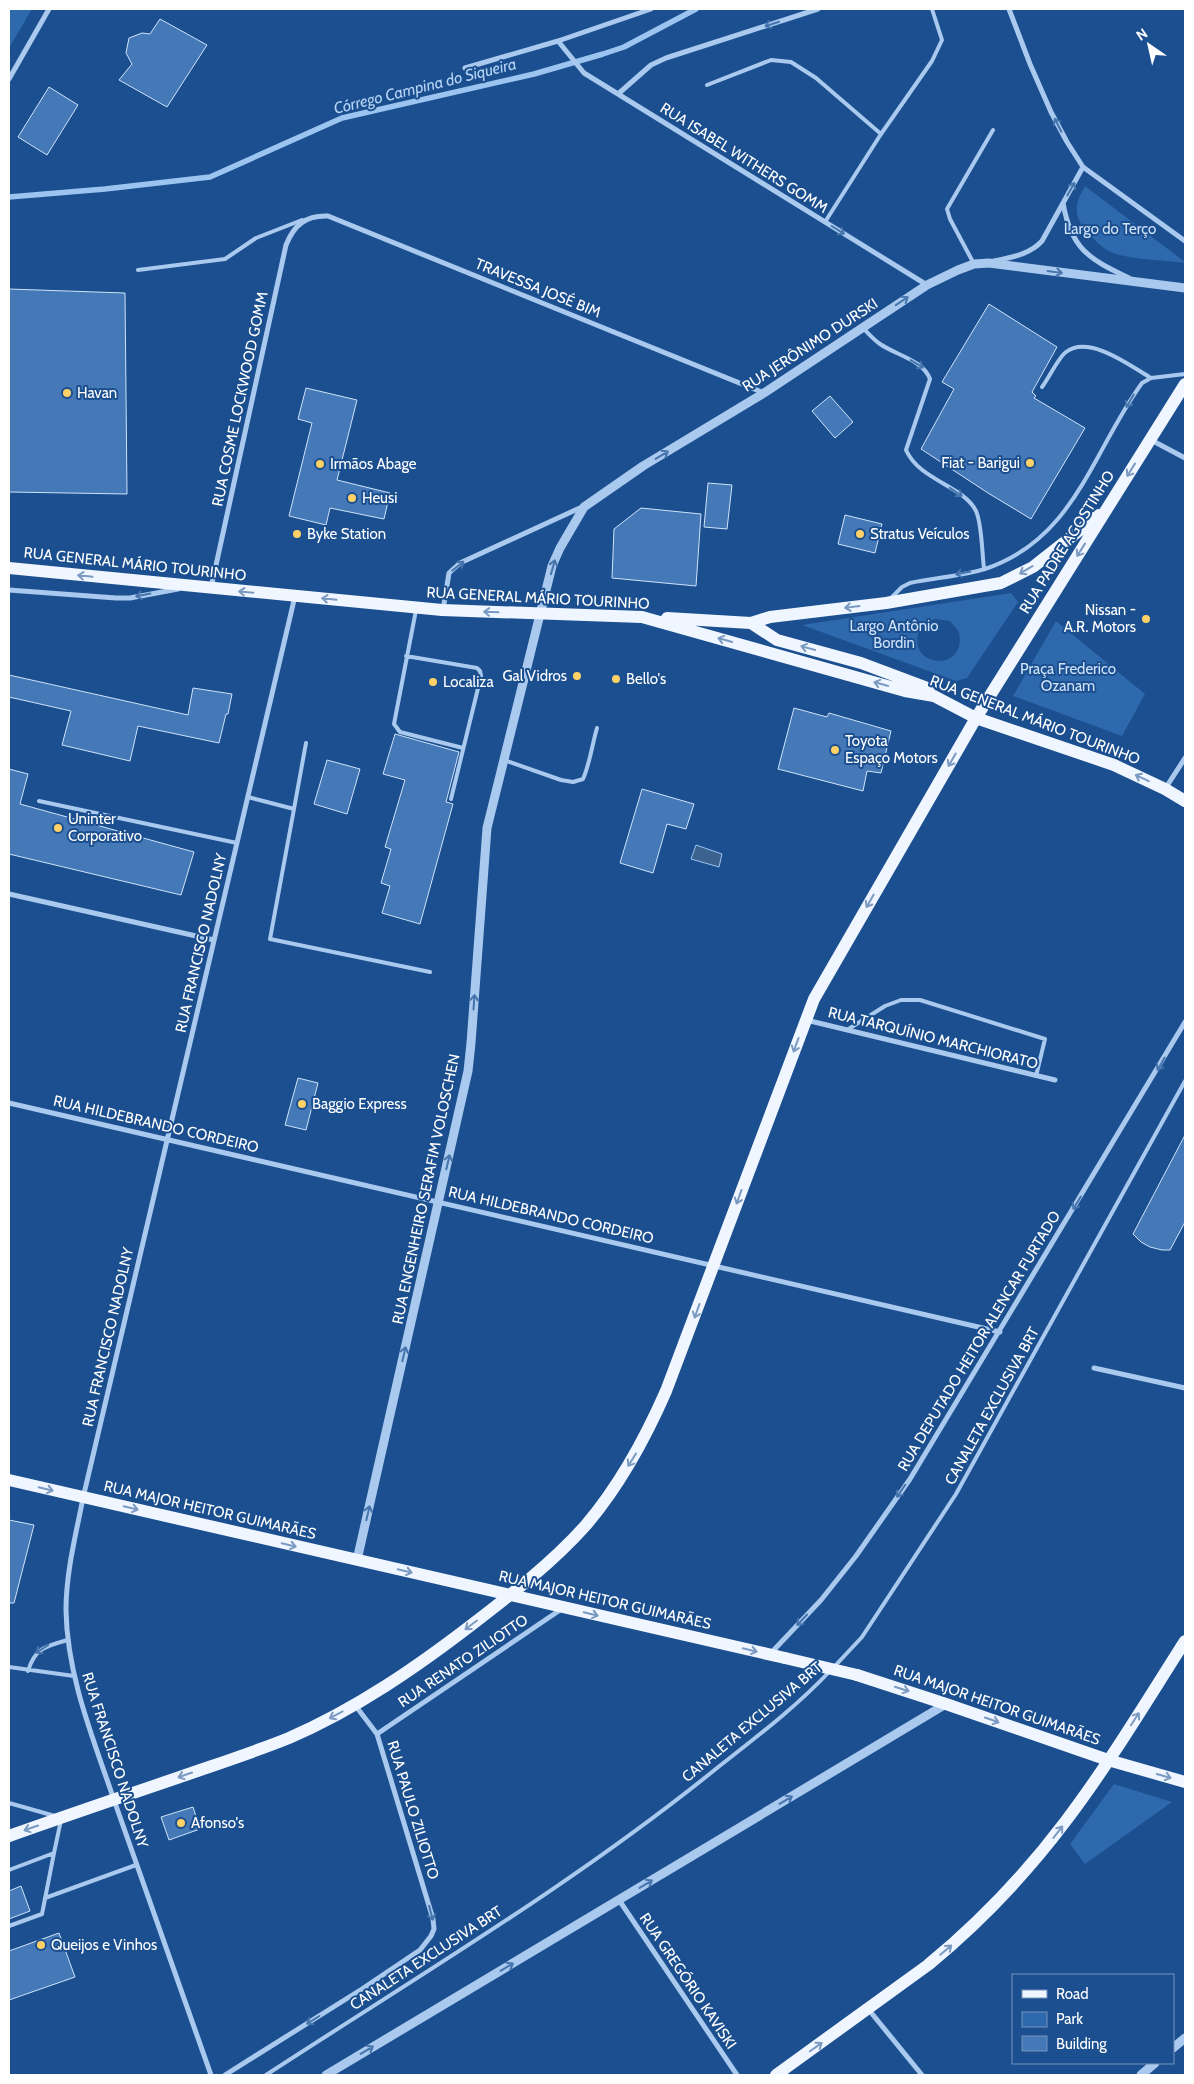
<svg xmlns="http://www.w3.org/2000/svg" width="1194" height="2084" viewBox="0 0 1194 2084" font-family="Cabin,sans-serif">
	<rect width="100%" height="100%" fill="#1b4f8f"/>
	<path fill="#2e69ad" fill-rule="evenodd" d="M9,9H32L9,48Z
		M1085,186L1185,262V263C1165,260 1129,260 1111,252C1100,247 1093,238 1085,229C1072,214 1076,202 1085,186Z
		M1011,593L1018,602L967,678L956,681L802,625ZM935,619L950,621L959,632C967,673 910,667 918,635C921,626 927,622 935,619Z
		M1056,621L1145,694L1122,736L1013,696Z
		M1114,1784L1172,1802L1085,1864L1070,1844Z"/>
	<path fill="#3c6290" stroke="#9cc4f0" d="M696,845L722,854L719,867L691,859Z"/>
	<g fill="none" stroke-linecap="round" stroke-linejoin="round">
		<path stroke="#9cc4f0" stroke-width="5.5" d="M9,197L105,189L210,177L342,118L534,74L603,54L624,47L696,9"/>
	</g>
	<path fill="#4478b7" stroke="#cfe3fa" d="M160,19L207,45L167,107L119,80L132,64L126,53L129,38L142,33L150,34Z
		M49,87L78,105L47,155L18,137Z
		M9,289L125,293L127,494L9,492Z
		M989,304L1057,347L1032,392L1036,396L1034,398L1085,428L1031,519L988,493L921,449L954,389L942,382Z
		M306,388L357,400L337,480L390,493L384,519L330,508L326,525L289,516L312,423L298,419Z
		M830,396L853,422L835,438L812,411Z
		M708,483L732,485L727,529L704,527Z
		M641,508L701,514L696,586L612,578L614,529Z
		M845,515L882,524L875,553L838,544Z
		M9,675L188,715L193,688L232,694L228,714H226L219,743L138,726L130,761L62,745L71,711L9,697Z
		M794,708L827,717L829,713L891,731L881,773L867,771L863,791L778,769Z
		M395,734L459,752L446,802L453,804L420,924L382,913L390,886L381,883L391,849L385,847L405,780L383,774Z
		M327,760L360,769L347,814L314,804Z
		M9,769L28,774L20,804L194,852L181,895L9,854Z
		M642,789L694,804L686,829L667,824L653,873L620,863Z
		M298,1078L318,1083L306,1130L285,1125Z
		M1185,1135V1222L1170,1250H1162L1150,1247L1141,1242L1133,1234Z
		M9,1520L34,1525L14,1603H9Z
		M193,1807L200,1829L169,1840L161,1817Z
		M21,1886L30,1911L9,1919V1891Z
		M59,1933L75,1977L9,2000V1951Z"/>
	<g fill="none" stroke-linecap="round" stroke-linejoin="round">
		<path stroke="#a9c9ee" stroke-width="4" d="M707,85L771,60L791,62L816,78L881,134
			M825,222L881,134L932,61L942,40L932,9
			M974,264L950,219L947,209L993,130
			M138,270L225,259L256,238L302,220
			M863,328C868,333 873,339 880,344C896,355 923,360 930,379L906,450C920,481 963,485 976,511C982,524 982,553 984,569
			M1042,387C1049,378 1058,358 1066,352C1089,334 1132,367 1151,378
			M891,598L902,587L910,583C934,578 962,576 985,569C1075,539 1092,452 1142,383L1151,378L1185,374
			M416,610L394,724L400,732L463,748
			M406,656L477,668L480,671L481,676L451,799
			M504,760L561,780L573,782L583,779C590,763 592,745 597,728
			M248,797L294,809L306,743
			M39,801L237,843
			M294,809L270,939L430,972
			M847,1030L885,1006L901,1000H920L1045,1039L1036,1076
			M9,1667L74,1676
			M834,1667L862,1637L956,1494L1185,1081
			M28,1671C35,1648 46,1646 68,1640
			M9,1803L55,1816
			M9,1870L54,1853L61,1820
			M45,1898L136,1865
			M9,1926L42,1914L54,1853
			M266,2075C418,1976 575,1883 717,1768C755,1738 795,1708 829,1672"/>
		<path stroke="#a9c9ee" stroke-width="5" d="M1009,9L1030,64L1051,112L1067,142L1083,167L1185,241
			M558,41L584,73L927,285
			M465,68L558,41L651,9
			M9,79L49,9
			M618,94L651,65L666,58L818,9
			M1063,203C1071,249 1089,259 1129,278
			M994,261C1012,257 1029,255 1042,241L1083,167
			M1151,440L1185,458
			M211,588L286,245C294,225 306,215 328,216L764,393
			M9,590L116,598H130L178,589
			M443,610L449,573L460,563L582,507
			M1165,789L1185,758
			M9,894L214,940
			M806,1020L1055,1080
			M9,1103L1000,1332
			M1094,1368L1185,1388
			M771,1653L821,1600L856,1556L910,1479L1185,1022
			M377,1734L563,1608
			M619,1900L737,2075
			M869,2010L922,2075
			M211,2075C178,1984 146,1892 114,1800C93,1738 67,1676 66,1610C66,1572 76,1534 83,1498L295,596
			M225,2075L362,1989L420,1950L431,1936L434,1929L433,1919L377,1734L355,1705"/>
		<path stroke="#a9c9ee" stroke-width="9" d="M357,1560L468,1071L471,1043L487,828L552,566L560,548L584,507L643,466L764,393L927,285L958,270L974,264L989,263L1185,288
			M1173,2048L1185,2038
			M326,2075L946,1704
			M1141,2075L1155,2063"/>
		<path stroke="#f0f6ff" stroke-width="12" d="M9,568L442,610L642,617L905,691L934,696L976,718L1114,765L1165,789L1185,801
			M667,618L751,623L770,617L886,603L1001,583L1033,567L1099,515
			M751,623L777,640L861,663L925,687L930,693
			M9,1480L785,1658
			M857,1675L946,1704L1108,1760L1185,1782
			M9,1836C65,1816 121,1797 177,1778C214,1765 252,1753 289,1738C356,1709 417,1667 474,1623C513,1593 553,1562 586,1525C620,1485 645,1439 666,1391L814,999L976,718L1185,384
			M776,2075L928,1965C979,1923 1025,1875 1065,1822C1109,1764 1146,1702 1185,1641"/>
		<path stroke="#f0f6ff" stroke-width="12" d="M785,1658L857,1675"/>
	</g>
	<defs><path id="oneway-shaft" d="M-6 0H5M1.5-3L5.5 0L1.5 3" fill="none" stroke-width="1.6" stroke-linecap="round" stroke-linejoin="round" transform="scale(1.25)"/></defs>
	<g stroke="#4674ac">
		<use href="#oneway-shaft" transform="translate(772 24) rotate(162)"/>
		<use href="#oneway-shaft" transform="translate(1058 125) rotate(-117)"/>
		<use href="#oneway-shaft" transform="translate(1071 189) rotate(-61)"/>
		<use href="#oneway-shaft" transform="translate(838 230) rotate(32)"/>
		<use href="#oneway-shaft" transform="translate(1055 272) rotate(8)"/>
		<use href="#oneway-shaft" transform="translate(902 301) rotate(-34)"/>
		<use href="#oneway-shaft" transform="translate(917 364) rotate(31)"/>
		<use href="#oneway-shaft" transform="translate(1130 401) rotate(120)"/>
		<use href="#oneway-shaft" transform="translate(662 455) rotate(-31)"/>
		<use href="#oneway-shaft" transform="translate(956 492) rotate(34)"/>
		<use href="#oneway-shaft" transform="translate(458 566) rotate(-39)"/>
		<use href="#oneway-shaft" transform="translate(553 567) rotate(-74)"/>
		<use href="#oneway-shaft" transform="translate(963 573) rotate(169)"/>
		<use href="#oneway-shaft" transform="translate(143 595) rotate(169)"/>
		<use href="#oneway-shaft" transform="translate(474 1002) rotate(-86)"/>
		<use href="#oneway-shaft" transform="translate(1161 1064) rotate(120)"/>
		<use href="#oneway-shaft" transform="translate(448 1162) rotate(-77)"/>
		<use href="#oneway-shaft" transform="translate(1077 1203) rotate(121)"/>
		<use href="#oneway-shaft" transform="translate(404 1354) rotate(-77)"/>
		<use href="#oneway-shaft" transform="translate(901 1491) rotate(124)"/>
		<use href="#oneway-shaft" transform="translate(368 1513) rotate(-77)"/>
		<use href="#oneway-shaft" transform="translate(802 1620) rotate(133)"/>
		<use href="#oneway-shaft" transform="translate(42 1649) rotate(146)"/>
		<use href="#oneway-shaft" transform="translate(786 1800) rotate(-31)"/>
		<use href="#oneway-shaft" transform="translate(646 1884) rotate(-31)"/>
		<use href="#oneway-shaft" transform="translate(431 1913) rotate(75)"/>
		<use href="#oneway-shaft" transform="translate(507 1967) rotate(-31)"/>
		<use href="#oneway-shaft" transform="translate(313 2020) rotate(148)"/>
		<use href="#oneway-shaft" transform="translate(367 2050) rotate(-31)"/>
	</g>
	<g stroke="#7b9ac1">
		<use href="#oneway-shaft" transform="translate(1131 470) rotate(122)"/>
		<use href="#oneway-shaft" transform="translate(1081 550) rotate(122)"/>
		<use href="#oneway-shaft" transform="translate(1026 570) rotate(149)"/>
		<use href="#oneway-shaft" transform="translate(85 576) rotate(-174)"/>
		<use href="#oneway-shaft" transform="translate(246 592) rotate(-175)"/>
		<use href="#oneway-shaft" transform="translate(329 599) rotate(-174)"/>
		<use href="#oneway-shaft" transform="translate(852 607) rotate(173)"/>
		<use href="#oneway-shaft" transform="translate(491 612) rotate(-178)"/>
		<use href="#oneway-shaft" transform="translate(725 640) rotate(-164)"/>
		<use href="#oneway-shaft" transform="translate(808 648) rotate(-165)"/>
		<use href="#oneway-shaft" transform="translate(881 684) rotate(-164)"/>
		<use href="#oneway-shaft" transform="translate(952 760) rotate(120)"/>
		<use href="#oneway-shaft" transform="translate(1142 778) rotate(-155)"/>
		<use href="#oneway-shaft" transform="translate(870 901) rotate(120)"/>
		<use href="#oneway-shaft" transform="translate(796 1045) rotate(110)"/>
		<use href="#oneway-shaft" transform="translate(739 1197) rotate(110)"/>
		<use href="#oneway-shaft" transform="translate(697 1311) rotate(110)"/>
		<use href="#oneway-shaft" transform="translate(632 1460) rotate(122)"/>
		<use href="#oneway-shaft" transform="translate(46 1489) rotate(13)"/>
		<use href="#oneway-shaft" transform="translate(131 1508) rotate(13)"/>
		<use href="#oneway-shaft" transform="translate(289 1545) rotate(13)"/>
		<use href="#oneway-shaft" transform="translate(405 1571) rotate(13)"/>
		<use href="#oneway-shaft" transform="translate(591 1614) rotate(13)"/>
		<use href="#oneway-shaft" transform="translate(471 1625) rotate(143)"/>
		<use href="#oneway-shaft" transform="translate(750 1650) rotate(13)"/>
		<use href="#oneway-shaft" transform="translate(902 1689) rotate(18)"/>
		<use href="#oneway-shaft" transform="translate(336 1715) rotate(152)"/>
		<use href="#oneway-shaft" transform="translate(1135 1719) rotate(-57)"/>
		<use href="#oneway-shaft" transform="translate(992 1720) rotate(19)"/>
		<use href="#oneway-shaft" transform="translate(185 1775) rotate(161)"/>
		<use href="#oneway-shaft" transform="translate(1164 1776) rotate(16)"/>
		<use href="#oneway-shaft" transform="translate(31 1828) rotate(161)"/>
		<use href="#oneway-shaft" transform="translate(1058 1832) rotate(-52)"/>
		<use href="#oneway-shaft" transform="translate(946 1950) rotate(-40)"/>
		<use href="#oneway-shaft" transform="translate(816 2047) rotate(-35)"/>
	</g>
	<g fill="#ffd166" stroke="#1b4f8f" stroke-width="2">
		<circle cx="67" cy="393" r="5"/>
		<circle cx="1030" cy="463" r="5"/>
		<circle cx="320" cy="464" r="5"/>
		<circle cx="352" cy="498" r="5"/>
		<circle cx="297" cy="534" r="5"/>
		<circle cx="860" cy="534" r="5"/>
		<circle cx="1146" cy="619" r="5"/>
		<circle cx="577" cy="676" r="5"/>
		<circle cx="616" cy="679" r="5"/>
		<circle cx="433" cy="682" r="5"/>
		<circle cx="835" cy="750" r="5"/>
		<circle cx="58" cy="828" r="5"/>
		<circle cx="302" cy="1104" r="5"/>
		<circle cx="181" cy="1823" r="5"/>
		<circle cx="41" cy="1945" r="5"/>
	</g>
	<g text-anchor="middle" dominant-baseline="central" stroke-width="4" stroke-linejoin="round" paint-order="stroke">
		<g font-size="15" fill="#fff" stroke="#1b4f8f">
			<text transform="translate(744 158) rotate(32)">RUA ISABEL WITHERS GOMM</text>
			<text transform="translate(538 288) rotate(22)">TRAVESSA JOSÉ BIM</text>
			<text transform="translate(810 345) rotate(-33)">RUA JERÔNIMO DURSKI</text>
			<text transform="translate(240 399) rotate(-78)">RUA COSME LOCKWOOD GOMM</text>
			<text transform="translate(1067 542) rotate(-58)">RUA PADRE AGOSTINHO</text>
			<text transform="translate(135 564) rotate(6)">RUA GENERAL MÁRIO TOURINHO</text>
			<text transform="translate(538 598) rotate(3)">RUA GENERAL MÁRIO TOURINHO</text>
			<text transform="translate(1035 720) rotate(21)">RUA GENERAL MÁRIO TOURINHO</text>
			<text transform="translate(201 943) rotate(-77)">RUA FRANCISCO NADOLNY</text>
			<text transform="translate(933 1038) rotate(14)">RUA TARQUÍNIO MARCHIORATO</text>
			<text transform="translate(156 1124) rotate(13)">RUA HILDEBRANDO CORDEIRO</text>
			<text transform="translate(426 1189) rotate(-78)">RUA ENGENHEIRO SERAFIM VOLOSCHEN</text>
			<text transform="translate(551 1215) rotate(13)">RUA HILDEBRANDO CORDEIRO</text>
			<text transform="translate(108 1337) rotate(-77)">RUA FRANCISCO NADOLNY</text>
			<text transform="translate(979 1341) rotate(-59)">RUA DEPUTADO HEITOR ALENCAR FURTADO</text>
			<text transform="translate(992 1406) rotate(-61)">CANALETA EXCLUSIVA BRT</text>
			<text transform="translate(210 1510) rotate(13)">RUA MAJOR HEITOR GUIMARÃES</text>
			<text transform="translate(605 1600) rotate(13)">RUA MAJOR HEITOR GUIMARÃES</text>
			<text transform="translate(463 1661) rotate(-34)">RUA RENATO ZILIOTTO</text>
			<text transform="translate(997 1705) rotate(19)">RUA MAJOR HEITOR GUIMARÃES</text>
			<text transform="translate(752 1722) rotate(-40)">CANALETA EXCLUSIVA BRT</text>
			<text transform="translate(115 1760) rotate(72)">RUA FRANCISCO NADOLNY</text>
			<text transform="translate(413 1810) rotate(73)">RUA PAULO ZILIOTTO</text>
			<text transform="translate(426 1958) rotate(-33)">CANALETA EXCLUSIVA BRT</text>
			<text transform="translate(688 1981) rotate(56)">RUA GREGÓRIO KAVISKI</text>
		</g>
		<g font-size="15" fill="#cfe3fa" stroke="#1b4f8f">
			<text x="1110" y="229">Largo do Terço</text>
			<text x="894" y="626">Largo Antônio<tspan x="894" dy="17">Bordin</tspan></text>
			<text x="1068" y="669">Praça Frederico<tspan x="1068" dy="17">Ozanam</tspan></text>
		</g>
		<g font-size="15" fill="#fff" stroke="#1b4f8f" text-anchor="start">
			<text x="77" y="393">Havan</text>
			<text x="1020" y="463" text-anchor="end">Fiat - Barigui</text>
			<text x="330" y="464">Irmãos Abage</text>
			<text x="362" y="498">Heusi</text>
			<text x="307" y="534">Byke Station</text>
			<text x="870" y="534">Stratus Veículos</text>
			<text x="1136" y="610" text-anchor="end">Nissan -<tspan x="1136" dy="17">A.R. Motors</tspan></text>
			<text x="567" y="676" text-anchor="end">Gal Vidros</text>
			<text x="626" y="679">Bello's</text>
			<text x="443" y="682">Localiza</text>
			<text x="845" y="741">Toyota<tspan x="845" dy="17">Espaço Motors</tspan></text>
			<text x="68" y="819">Uninter<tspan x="68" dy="17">Corporativo</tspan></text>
			<text x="312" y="1104">Baggio Express</text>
			<text x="191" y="1823">Afonso's</text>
			<text x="51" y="1945">Queijos e Vinhos</text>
		</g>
		<g font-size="16" font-style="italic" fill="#b5d3f5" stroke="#1b4f8f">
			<text transform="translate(425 86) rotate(-14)">Córrego Campina do Siqueira</text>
		</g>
	</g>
	<rect width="1194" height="2084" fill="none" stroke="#ffffff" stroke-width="20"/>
	<rect x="1012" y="1974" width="162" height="90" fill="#1b4f8f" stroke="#7695bc"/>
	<rect x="1022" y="1990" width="25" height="8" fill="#f0f6ff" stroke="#7695bc"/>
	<text x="1056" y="1999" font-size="15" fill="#ffffff">Road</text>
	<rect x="1022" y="2012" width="25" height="15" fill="#2e69ad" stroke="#7695bc"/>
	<text x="1056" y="2024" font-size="15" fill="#ffffff">Park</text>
	<rect x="1022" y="2036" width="25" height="15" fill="#4478b7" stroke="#7695bc"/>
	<text x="1056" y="2049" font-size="15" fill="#ffffff">Building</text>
	<g transform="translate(1149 45) rotate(326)" stroke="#1b4f8f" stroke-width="4" paint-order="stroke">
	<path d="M0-4L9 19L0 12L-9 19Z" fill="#ffffff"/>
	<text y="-8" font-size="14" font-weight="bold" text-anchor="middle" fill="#ffffff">N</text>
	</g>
</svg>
